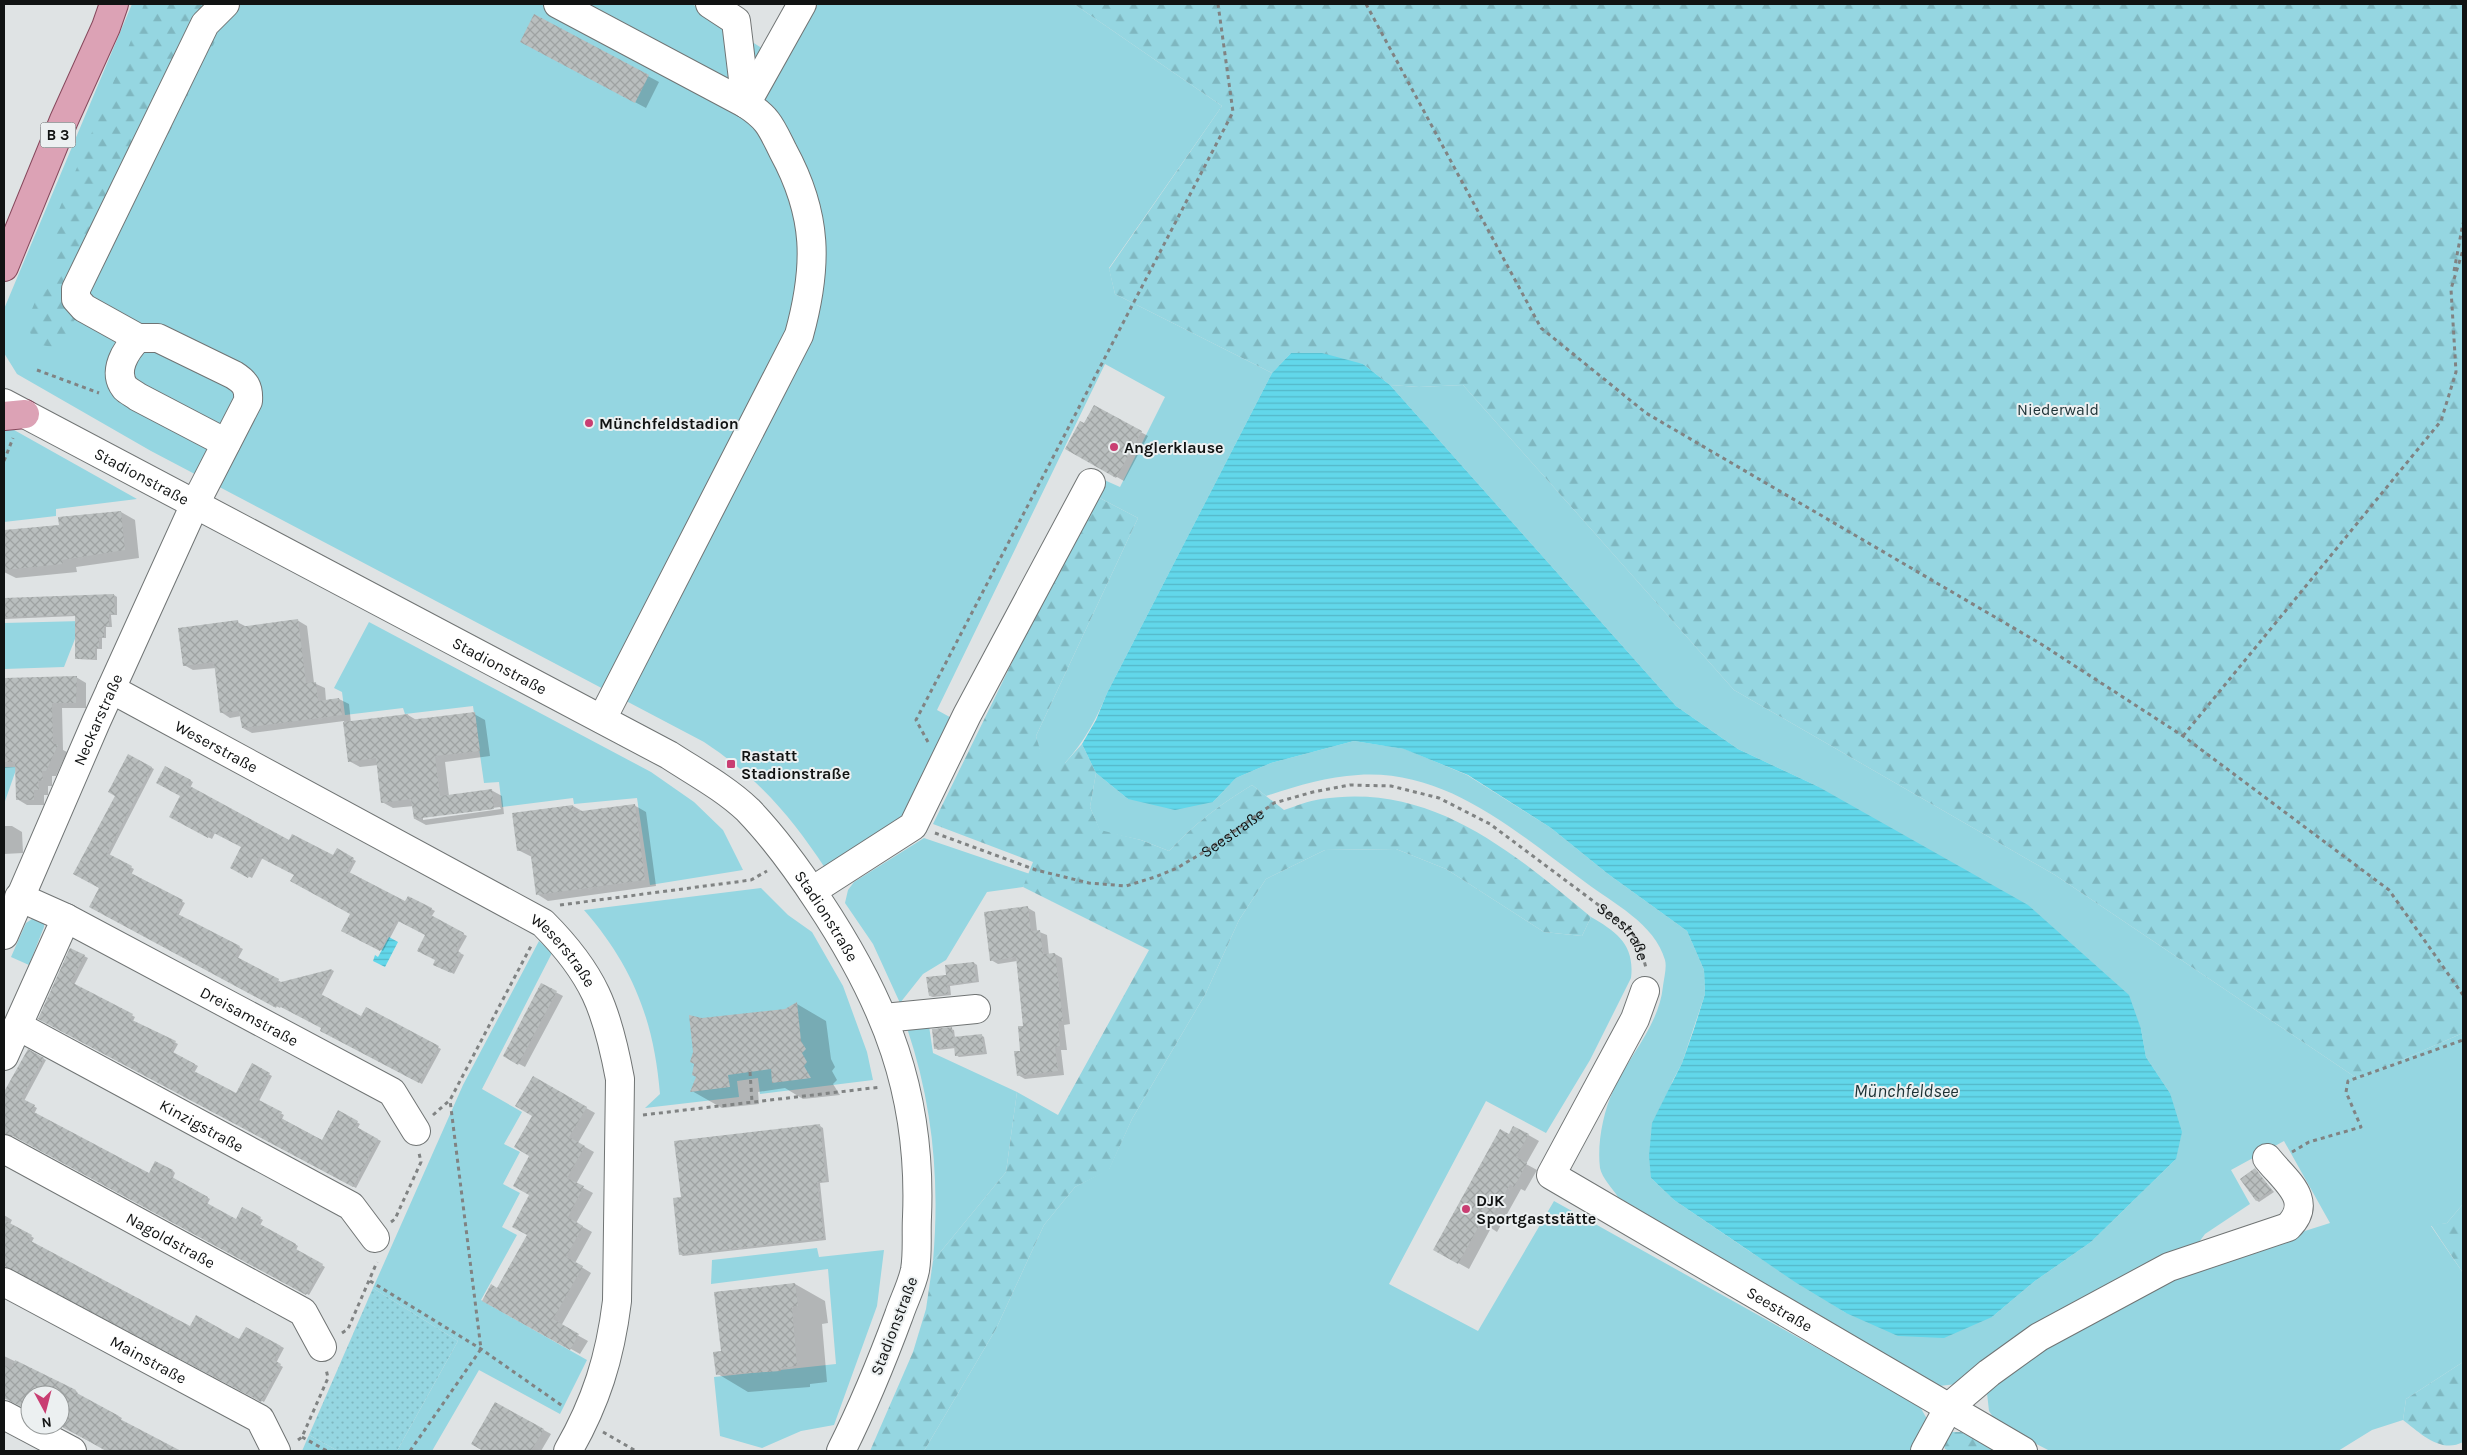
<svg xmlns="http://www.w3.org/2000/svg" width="2467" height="1455" viewBox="0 0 2467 1455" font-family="Karla,sans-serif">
	<defs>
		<pattern id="forest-firs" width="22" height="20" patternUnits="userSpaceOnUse" patternTransform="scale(1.25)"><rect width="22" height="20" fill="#95d6e1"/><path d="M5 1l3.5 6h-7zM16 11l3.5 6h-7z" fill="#7fb7c0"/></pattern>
		<pattern id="park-dots" width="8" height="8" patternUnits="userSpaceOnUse" patternTransform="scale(1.25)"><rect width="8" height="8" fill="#95d6e1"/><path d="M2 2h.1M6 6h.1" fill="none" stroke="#7fb7c0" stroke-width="1.8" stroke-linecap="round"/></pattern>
		<pattern id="water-rules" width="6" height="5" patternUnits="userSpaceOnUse" patternTransform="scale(1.25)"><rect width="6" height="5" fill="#62d7ea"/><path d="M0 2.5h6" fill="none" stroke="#54b8c8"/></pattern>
		<pattern id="building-cross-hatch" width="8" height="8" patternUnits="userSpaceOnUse" patternTransform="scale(1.25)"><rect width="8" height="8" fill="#b9bebe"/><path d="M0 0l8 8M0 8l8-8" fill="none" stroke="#9ea2a2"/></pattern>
	</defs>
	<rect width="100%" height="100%" fill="#dfe3e4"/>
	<path fill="#95d6e1" d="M132,4H692L779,59L818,4H1074L1222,106L1109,268L1115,294L1272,373L1107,693C1096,720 1084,742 1065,763H1043L1036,736L1138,518L1094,495L1102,479L1120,487L1165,397L1105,364L937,710L957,721L903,826L825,868C791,816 757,777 704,742L151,451L17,374L4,353V309Z
		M1390,385L1419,387L1463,385L1734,690L2055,875L2358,1079L2463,1033V1204L2447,1223L2431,1226L2463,1273V1362L2406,1399L2403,1420L2372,1430L2338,1451H2050L1998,1424L1989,1411L1987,1393L2018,1360L2174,1273L2330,1223L2284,1141L2231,1170L2250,1204L2205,1234L2196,1246L1957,1384L1939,1386L1920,1378L1618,1197C1613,1189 1602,1178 1600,1168C1597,1144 1603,1113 1613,1091C1629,1055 1659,1026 1663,986C1664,978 1667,967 1665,960C1655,924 1613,903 1585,882C1517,833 1448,769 1358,775C1326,777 1296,786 1266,796L1252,785C1221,804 1194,824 1169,851L1141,840L1100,831L1090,807L1096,773L1128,799L1213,802L1236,778L1271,763L1354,741L1405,749L1467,775L1551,828L1608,874L1687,931L1704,970L1705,994L1682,1063L1672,1082L1651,1178L1674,1200L1749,1251L1846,1313L1992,1317L2035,1281L2091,1242L2176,1159L2170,1093L2146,1057L2141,1029L1817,786L1738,749L1676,706Z
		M4,426H7L137,499L56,509V516L4,522Z
		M82,621L64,667L4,669V623Z
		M369,622L651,772L694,802L723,830L743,870L650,885L637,798L574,804L573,798L502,807L499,782L484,783L473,706L405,714L403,708L345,715L342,692L334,688Z
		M4,767H17L4,804Z
		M924,838L1030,874L1023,887L987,892L946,960L923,974L900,1003L873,944L845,903L848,890L854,882Z
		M1396,849L1446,869L1544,932L1582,936L1591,917C1617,932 1635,945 1631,978L1590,1060L1546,1133L1486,1101L1389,1284L1478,1331L1554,1201L1919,1405L1927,1419L1913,1451H924L996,1329L1044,1225L1075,1187L1109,1169L1132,1119L1206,993L1239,920L1266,879L1325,850Z
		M761,888L788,915L812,932L843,986L867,1052L873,1080L760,1094L758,1078L737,1081L739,1097L645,1108L660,1094C654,1021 633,966 584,910Z
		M35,917L44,923V927L29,965L11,957L26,923Z
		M539,941L552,953L482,1089L522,1112L504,1144L520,1152L503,1184L520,1193L502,1227L517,1235L481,1300L587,1360L560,1414L479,1370L432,1451H397L458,1341L373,1288L463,1085Z
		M929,1026L933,1053L1017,1092L1006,1172L933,1261C940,1181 933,1105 907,1028Z
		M817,1248L819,1257L884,1250L877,1306L834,1425L801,1431L762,1448L720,1436L714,1377L836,1364L828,1269L711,1284L712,1260Z
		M309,1435L338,1451H302Z"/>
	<path fill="url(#forest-firs)" d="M144,4H234L66,337L53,347L35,344L26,323L35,302L48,288L55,269L52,249L58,212L133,36Z
		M1074,4H2463V1033L2358,1079L2055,875L1734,690L1463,385L1419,387L1390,385L1363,364L1291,353L1272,373L1115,294L1109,269L1222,106Z
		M1094,495L1138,518L1036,736L1044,763H1065L1082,744L1096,773L1090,807L1100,830L1141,840L1169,851C1194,824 1221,804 1252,785L1284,810C1296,806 1308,801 1321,799C1432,782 1511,851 1591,917L1582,936L1544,932L1446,869L1396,849L1325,850L1266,879L1239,920L1206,993L1132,1119L1109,1170L1075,1187L1044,1225L996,1329L924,1451H870L913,1352L926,1309L933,1261L1006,1172L1017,1092L1058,1115L1149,950L1023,887L1033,862L933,824Z
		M2463,1204V1273L2431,1225L2447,1223Z
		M2463,1362V1442C2441,1454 2420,1433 2403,1420L2406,1399Z
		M1948,1432H1961L1997,1451H1949L1945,1449L1941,1439Z"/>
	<path fill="url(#park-dots)" d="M373,1288L458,1341L397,1451H338L309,1435Z"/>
	<path fill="url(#water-rules)" d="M1291,353H1322L1363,364L1390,385L1676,706L1738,749L1817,786L2028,905L2129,995L2141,1029L2146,1057L2170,1093L2182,1132L2176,1159L2091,1242L2035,1281L1992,1317L1944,1338L1898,1336L1846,1313L1795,1282L1674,1200L1651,1178L1649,1156L1652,1123L1682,1063L1694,1029L1705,994L1704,970L1687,931L1608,874L1551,828L1468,775L1404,749L1354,741L1271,763L1236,778L1213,802L1175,810L1128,799L1096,773L1082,744L1096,720L1107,693L1272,373Z
		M389,937L398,942L385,967L373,961L375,955L378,957Z"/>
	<path fill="#0003" fill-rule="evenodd" d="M535,16L659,82L646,108L532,47Z
		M1095,407L1148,436L1124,481L1067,449Z
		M121,512L135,520L139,558L76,567L77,572L16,578L4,572V532L60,526Z
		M114,595L117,597V615H111L112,627H106V638H102V649H97V660L77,659L76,616L4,619V599Z
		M297,620L307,626L314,683L325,688L326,701L339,699L349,704L351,723L408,715L418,721L474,714L485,720L490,756L445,762L449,796L491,790L502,796L504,814L426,825L415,819L414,806L393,808L382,802L378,765L360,767L349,761L344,721L252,733L243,728L241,716L230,718L221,712L216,668L193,670L184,665L237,622L247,627ZM500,807L501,809L423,820V817Z
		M76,677L86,683V708H62L63,750L67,752L56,776H52V786H48V795H44V805H27L17,799V767L4,768V679Z
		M128,756L154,769L109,856L134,869L131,875L185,903L178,916L243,949L238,958L281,982L280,984L332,970L334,971L321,996L362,1017L366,1009L441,1049L422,1084L324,1032L323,1028L281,1006L280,1008L91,907L101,887L117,796Z
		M166,767L193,782L190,788L290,841L334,856L337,850L356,861L349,874L406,903L422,904L435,911L431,917L467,936L458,952L464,955L454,974L438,966L427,935L399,921L383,951L343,930L352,913L295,875L263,857L252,878L231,867L243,847L215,833L212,839L171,817L182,796Z
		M634,805L646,812L656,886L548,901L537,894L532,857L518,850L573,806L584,812Z
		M4,826H12L22,832L23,853L4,854Z
		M1028,908L1035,912L1037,931L1047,935L1049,955L1055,954L1062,958L1070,1024L1064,1025L1067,1050H1061L1064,1075L1025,1079L1018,1075L1024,1027L1017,961L998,964L991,960Z
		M70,949L88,958L74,985L135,1017L133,1021L178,1044L173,1053L198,1066L194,1073L236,1095L252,1065L272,1076L259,1101L284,1115L282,1119L323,1141L338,1112L360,1124L357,1129L381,1141L356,1188L39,1018Z
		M974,963L977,965L979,982L950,986L951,995L933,997L930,996L947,976Z
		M542,985L563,996L525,1067L504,1056Z
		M797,1004L826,1021L831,1059L835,1067L832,1071L837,1080L833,1084L840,1095L803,1099L785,1088L758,1092L759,1104L722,1108L692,1091L697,1077L702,1020L785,1010Z
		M951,1029L954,1030L955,1038L981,1035L984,1037L987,1054L959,1057L956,1055L955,1048L938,1050L935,1048Z
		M28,1051L46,1060L24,1101L37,1108L34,1114L149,1175L156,1163L173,1171L175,1173L173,1178L210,1199L207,1205L236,1220L242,1209L263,1220L260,1225L298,1246L296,1250L325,1267L309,1295L16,1136H4V1096Z
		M533,1078L595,1113L578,1143L594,1152L576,1184L593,1193L576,1223L592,1232L575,1263L591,1273L561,1326L588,1341L580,1354L484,1300L498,1289L529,1235Z
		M820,1126L823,1128L829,1182L820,1183L826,1240L683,1256L680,1254L682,1198Z
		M1514,1127L1539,1141L1526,1164L1537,1170L1525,1191L1521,1189L1497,1232L1491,1228L1469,1269L1435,1250Z
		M2255,1170L2274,1192L2259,1202L2256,1200Z
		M4,1215L12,1220L10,1224L34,1238L31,1243L191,1328L240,1340L246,1328L284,1348L276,1363L283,1367L264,1402L4,1264Z
		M795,1284L825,1301L828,1323L822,1324L827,1382L810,1384V1387L748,1392L718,1374L722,1352Z
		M4,1356L76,1391L78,1393L77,1395L122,1418L120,1421L161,1443L157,1451H108L58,1425H60V1395H30V1410L4,1396Z
		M495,1403L551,1434L541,1451H485L472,1444Z"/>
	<path fill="url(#building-cross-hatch)" d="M534,14L649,75L635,103L520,42Z
		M1094,405L1142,431L1116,478L1065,449L1080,421L1084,423Z
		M121,511L125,550L62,560L63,564L4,570V530L59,525L58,517Z
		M114,594L115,614H109V626H104V637H99V648H95V659H75V615L4,617V598Z
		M298,619L306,683L316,682L318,701L339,698L342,715L242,728L239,711L220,713L214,662L183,666L178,628L238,620L239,627Z
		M77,676L76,703H52L53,743L58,745L46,771H42L43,780L38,781L39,790H34V800H16L15,762H4V678Z
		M475,712L480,751L435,756L440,796L492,789L494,809L414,819L411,799L381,803L376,758L348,762L343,722L408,714L409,720Z
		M128,754L152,767L107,853L132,866L129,872L183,900L176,913L240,946L235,956L279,979L277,983L332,969L319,993L361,1016L366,1007L439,1046L419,1083L320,1031L321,1028L277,1005L276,1008L89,907L99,888L73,874L115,796L108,792Z
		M165,766L191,780L188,785L289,840L292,834L333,855L337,848L354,858L347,871L405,901L408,896L432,908L429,914L464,933L456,950L461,953L451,973L433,965L435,960L417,951L425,935L396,920L380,951L341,931L350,914L290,881L294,875L259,857L248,878L230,868L241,847L212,832L208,838L169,817L180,796L156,783Z
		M635,804L645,880L536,895L530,849L517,851L512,813L573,805L574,812Z
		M1028,906L1031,931L1040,930L1043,954L1055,953L1063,1021L1058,1022L1060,1046L1055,1047L1058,1071L1017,1076L1014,1051H1020L1018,1026H1023L1016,957L990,961L984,912Z
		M70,948L85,955L71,982L133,1014L130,1019L176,1041L171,1051L195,1064L192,1070L236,1093L252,1063L270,1073L257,1099L282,1112L279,1117L322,1140L338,1110L358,1121L355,1126L378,1139L353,1187L38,1019Z
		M974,962L976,981L947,985L948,994L929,996L926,977L946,975L945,965Z
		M541,983L557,991L518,1065L503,1056Z
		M797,1002L801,1041L806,1049L802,1053L807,1062L804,1066L811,1078L772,1083L771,1069L728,1075L730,1087L690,1092L696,1077L692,1075L694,1064L690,1062L693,1052L689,1015L702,1018L785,1009Z
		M952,1027L953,1037L982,1034L984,1052L955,1056L954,1046L934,1049L932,1029Z
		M28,1049L44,1058L21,1098L35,1105L32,1111L149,1173L155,1161L173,1170L170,1176L208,1197L205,1202L236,1219L242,1207L261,1217L258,1223L296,1244L294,1248L323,1264L306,1295L11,1135L4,1133V1089L5,1090Z
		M533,1076L587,1107L569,1137L585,1146L567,1178L584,1186L568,1217L583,1226L566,1257L583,1266L553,1319L579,1334L570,1350L482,1301L491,1284L497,1288L527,1235L512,1227L529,1195L513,1186L529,1156L514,1147L532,1116L515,1106Z
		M820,1124L826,1181L817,1182L824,1238L679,1255L673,1198L681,1197L674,1141Z
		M1513,1126L1529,1134L1516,1157L1527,1163L1514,1187L1510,1184L1486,1227L1480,1224L1458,1264L1433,1250L1500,1129L1509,1134Z
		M2255,1168L2272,1190L2256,1201L2240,1179Z
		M4,1220L32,1235L29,1240L190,1326L196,1315L239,1339L246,1327L281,1346L274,1360L281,1364L261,1402L4,1266Z
		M795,1283L798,1306L792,1307L797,1366L780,1368L781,1371L716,1375L713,1352L721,1351L714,1292Z
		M15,1360L76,1390L75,1392L119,1416L118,1418L181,1451H106L60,1425V1395H30V1411L4,1398V1365L11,1369Z
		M495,1402L544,1429L531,1451H483L471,1444Z"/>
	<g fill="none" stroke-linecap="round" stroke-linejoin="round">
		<defs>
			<g id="minor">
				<path d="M558,4L746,104C769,119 771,127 783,151C818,215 818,266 799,335L602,719"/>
				<path d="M710,4L736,21L746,104"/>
				<path d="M746,104L802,4"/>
				<path d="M138,338C126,350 112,371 125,388C128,391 134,394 138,397L226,443"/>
				<path id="s2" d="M4,403L669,755C695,772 725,788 748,810C775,838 798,870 819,902C886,1003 922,1094 917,1217C916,1234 918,1253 915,1270C912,1285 904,1300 899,1315C882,1361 863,1407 841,1451"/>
				<path id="s3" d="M111,689L543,923C594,974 607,1009 620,1079L617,1301C610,1358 596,1402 568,1451"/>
				<path d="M812,891L913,826L967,715L1091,483"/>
				<path id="s4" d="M66,918L392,1092L416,1131"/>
				<path id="s5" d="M4,935L96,722L195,504L248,401C249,387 245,382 234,375L158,338H138L84,308L76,299V289L205,24L225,4"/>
				<path id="s6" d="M1645,991L1635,1019L1551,1175L2023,1451"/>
				<path d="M884,1018L976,1009"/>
				<path id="s7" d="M18,1026L351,1206L375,1238"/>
				<path d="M4,1056L66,918L19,897"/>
				<path id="s8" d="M4,1149L303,1312L322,1347"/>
				<path id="s9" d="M4,1282L260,1419L276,1451"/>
				<path d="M4,1415L72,1451"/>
				<path d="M1925,1451L1949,1407L1989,1373L2039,1337L2169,1267L2288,1227C2315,1200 2285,1181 2267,1158"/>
			</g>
			<path id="major" d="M4,267L64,120L106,27L114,4
				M4,416L25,414"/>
		</defs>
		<use href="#minor" stroke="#707474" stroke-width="30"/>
		<use href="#major" stroke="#86485c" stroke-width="30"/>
		<g stroke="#808383" stroke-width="3" stroke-dasharray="4 4" stroke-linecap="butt">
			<path d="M1366,4L1541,328L1646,413L2041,644L2183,736L2389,890L2463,995"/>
			<path d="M2454,271L2463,223"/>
			<path d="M37,370L99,393"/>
			<path d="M4,461L13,438"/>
			<path d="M2183,736L2441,421L2456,372L2451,289L2463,250"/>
			<path d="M928,742L916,720L1233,112L1218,4"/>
			<path id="s1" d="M935,833L1036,870L1089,883L1126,886L1155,877L1177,868L1209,849L1274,803L1313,792L1350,785L1391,786L1439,798L1490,824L1628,927L1640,945L1646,968"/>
			<path d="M560,905L751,880L767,871"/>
			<path d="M750,1072L752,1102"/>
			<path d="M433,1115L450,1100L531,946"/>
			<path d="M643,1115L881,1087"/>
			<path d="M2292,1152L2309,1142L2361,1127L2346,1092L2348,1081L2463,1040"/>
			<path d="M391,1222L395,1219L421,1162L419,1153"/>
			<path d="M370,1281L481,1349L564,1407"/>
			<path d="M342,1333L348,1329L377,1262"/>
			<path d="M603,1432L636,1451"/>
			<path d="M302,1437L327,1451"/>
			<path d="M298,1440L302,1437L328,1378L326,1369"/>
			<path d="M410,1451L481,1349L450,1100"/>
		</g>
		<use href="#minor" stroke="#fff" stroke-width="28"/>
		<use href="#major" stroke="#dca2b5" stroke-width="28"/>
	</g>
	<g fill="#c93e72" stroke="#ecf0f1" stroke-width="2">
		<circle cx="589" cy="423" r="5"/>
		<circle cx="1114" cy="447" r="5"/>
		<rect x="726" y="759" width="10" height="10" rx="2.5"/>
		<circle cx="1466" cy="1209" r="5"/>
	</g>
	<g text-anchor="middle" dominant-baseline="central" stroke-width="4" stroke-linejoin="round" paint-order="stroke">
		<rect fill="#ecf0f1" stroke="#535556" stroke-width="1" x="40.5" y="122.5" width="35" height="25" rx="4"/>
		<g font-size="15" font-weight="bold" fill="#111313">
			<text x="58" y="135">B 3</text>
		</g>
		<g font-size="16" fill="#1e3337" stroke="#ecf0f1">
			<text x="2058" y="409">Niederwald</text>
		</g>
		<g font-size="16" font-weight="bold" fill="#111313" stroke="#ecf0f1" text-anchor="start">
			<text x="599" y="423">Münchfeldstadion</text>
			<text x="1124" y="447">Anglerklause</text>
			<text x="741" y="755">Rastatt<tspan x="741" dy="18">Stadionstraße</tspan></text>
			<text x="1476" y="1200">DJK<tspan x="1476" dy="18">Sportgaststätte</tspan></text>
		</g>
		<g font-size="16" fill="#111313" stroke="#ecf0f1">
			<text stroke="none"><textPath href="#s2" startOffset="156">Stadionstraße</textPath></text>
			<text stroke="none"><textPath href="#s2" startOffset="561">Stadionstraße</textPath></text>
			<text stroke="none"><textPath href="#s5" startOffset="235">Neckarstraße</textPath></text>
			<text stroke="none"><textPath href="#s3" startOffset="120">Weserstraße</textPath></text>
			<text stroke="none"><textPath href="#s1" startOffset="319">Seestraße</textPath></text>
			<text stroke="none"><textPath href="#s2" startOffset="981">Stadionstraße</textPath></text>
			<text stroke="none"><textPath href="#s1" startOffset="769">Seestraße</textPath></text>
			<text stroke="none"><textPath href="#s3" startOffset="525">Weserstraße</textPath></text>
			<text stroke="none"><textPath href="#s4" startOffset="208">Dreisamstraße</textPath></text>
			<text stroke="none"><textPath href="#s7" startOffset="209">Kinzigstraße</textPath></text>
			<text stroke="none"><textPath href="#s8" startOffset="190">Nagoldstraße</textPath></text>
			<text stroke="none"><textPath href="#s6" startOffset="472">Seestraße</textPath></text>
			<text transform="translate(894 1326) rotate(-69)">Stadionstraße</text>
			<text stroke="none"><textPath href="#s9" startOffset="164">Mainstraße</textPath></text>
		</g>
		<g font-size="18" font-style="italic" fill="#1b3033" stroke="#ecf0f1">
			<text x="1906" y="1091">Münchfeldsee</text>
		</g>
	</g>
	<rect width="2467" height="1455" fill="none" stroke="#111313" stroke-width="10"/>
	<g transform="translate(45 1410) rotate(173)"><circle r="24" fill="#ecf0f1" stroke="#949898"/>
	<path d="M0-4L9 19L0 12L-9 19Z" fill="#c93e72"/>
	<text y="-8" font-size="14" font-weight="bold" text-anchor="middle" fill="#111313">N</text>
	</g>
</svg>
